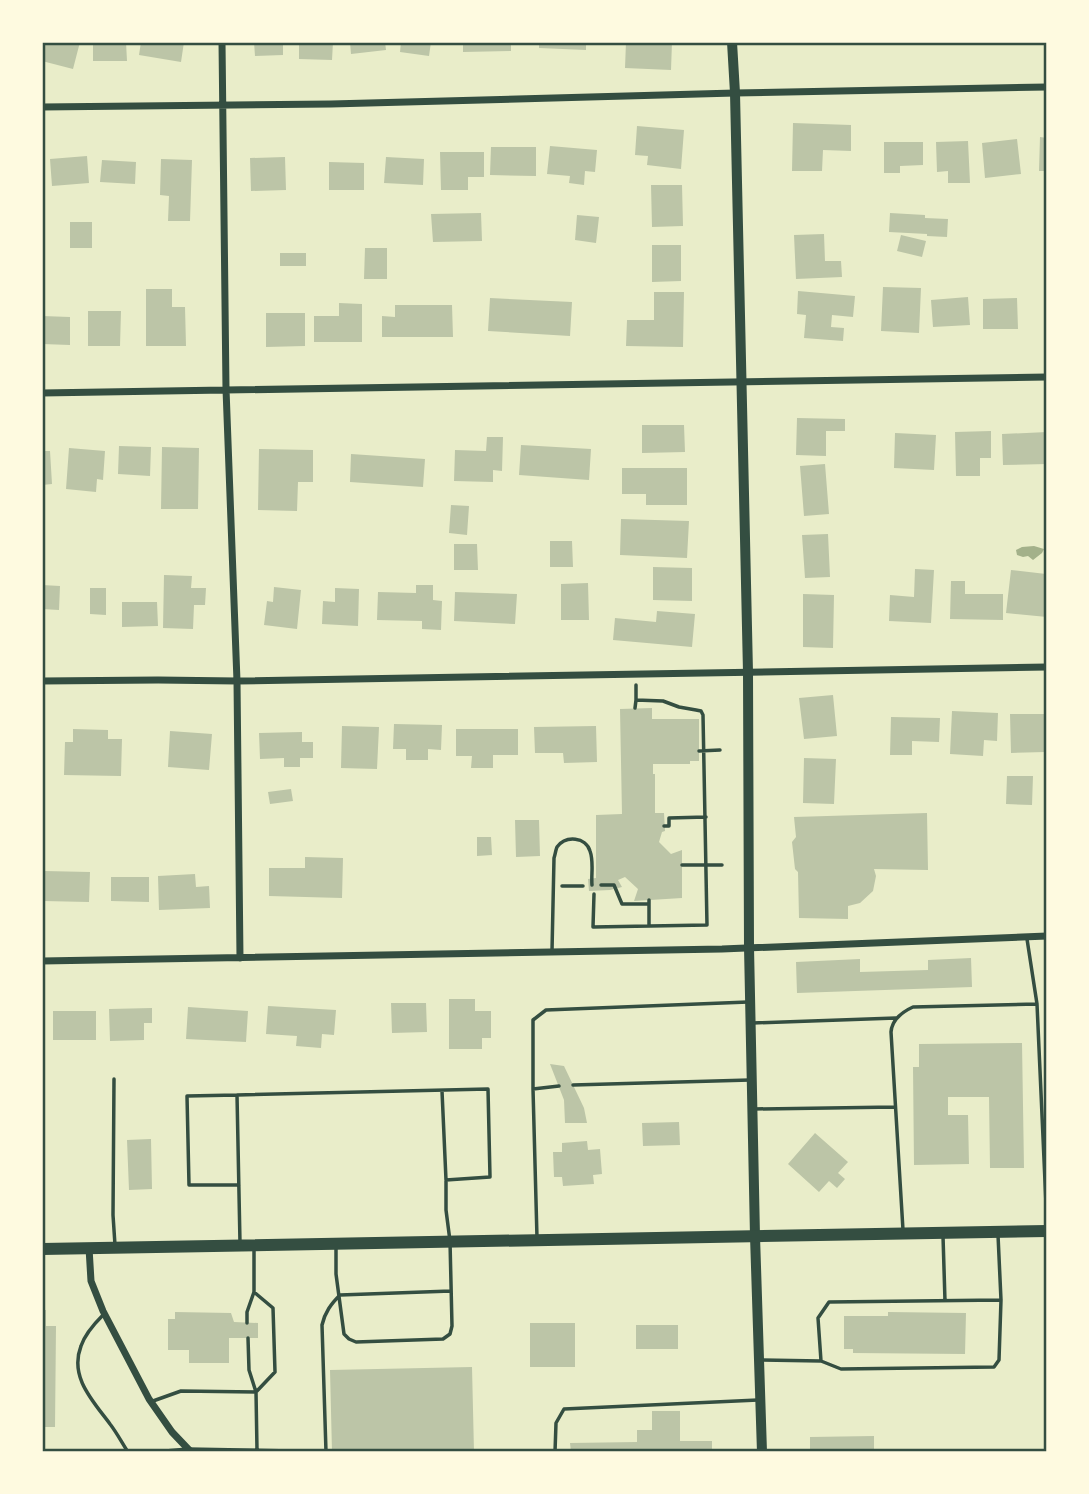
<svg xmlns="http://www.w3.org/2000/svg" width="1089" height="1494" viewBox="0 0 1089 1494" font-family="Manrope,sans-serif">
	<rect width="100%" height="100%" fill="#e9edc9"/>
	<path fill="#a3b18a" d="M1034,546L1044,549L1042,553L1033,560L1028,556L1023,557L1017,555L1016,550L1022,547Z"/>
	<path fill="#bcc5a7" d="M44,42H80L73,69L42,61Z
		M93,42H126L127,61H93Z
		M141,42H184L181,62L139,55Z
		M254,42H283V55L255,56Z
		M299,42H333L332,60L299,59Z
		M350,42H385L386,50L351,54Z
		M401,42H431L429,56L400,52Z
		M463,42H511V51L463,52Z
		M539,42H586V50L539,48Z
		M626,42H672L671,70L625,68Z
		M793,123L851,125V151L823,150L822,171H792Z
		M637,126L684,130L681,169L647,165L648,156L635,155Z
		M1040,137L1047,138V171H1039Z
		M1017,139L1021,174L985,178L982,143Z
		M968,141L970,183H948V171L937,172L936,142Z
		M884,142H923V165L900,166V173H884Z
		M550,146L597,150L595,172L585,171L584,185L569,183L570,176L547,174Z
		M491,147H536V176L490,175Z
		M440,152H484V177H468V190H441Z
		M87,156L89,183L52,186L50,159Z
		M285,157L286,190L251,191L250,158Z
		M386,157L424,159L423,185L384,183Z
		M161,159L192,160L190,221H168L169,196L160,195Z
		M102,160L136,162L135,184L100,182Z
		M329,162L364,163V190H329Z
		M651,185H682L683,226L652,227Z
		M481,213L482,241L433,242L431,214Z
		M890,213L925,215V218L948,219L947,237L927,236V234L889,232Z
		M577,215L599,217L596,243L575,240Z
		M70,222H92V248H70Z
		M824,234L825,261H841L842,277L796,279L794,235Z
		M901,235L926,241L922,257L897,251Z
		M652,245H681V281L652,282Z
		M365,248H387V279H364Z
		M280,253H306V266H280Z
		M883,287L921,288L919,333L881,331Z
		M146,289H172V307H185L186,346H146Z
		M798,291L855,296L853,317L832,315L831,327L844,328L843,341L804,338L806,315L797,314Z
		M654,292H684L683,347L626,346L627,320H654Z
		M968,297L970,325L933,327L931,300Z
		M490,298L572,302L570,336L488,331Z
		M1017,298L1018,329H983V299Z
		M339,303L362,304V342H314V316H339Z
		M395,305H452L453,337H382V316L395,317Z
		M88,311H121L120,346H88Z
		M266,313H305V346L266,347Z
		M42,316L70,317V345L42,344Z
		M797,418L845,419V431H826V456L796,455Z
		M642,425H684L685,452L642,453Z
		M991,431V458H980V476H956L955,432Z
		M1047,432V464L1003,465L1002,434Z
		M895,433L936,435L934,470L894,468Z
		M487,437H503L502,471L493,470V482L454,481L455,450L486,451Z
		M521,445L591,449L589,480L519,475Z
		M119,446L151,447L150,476L118,474Z
		M162,447L199,448L198,509H161Z
		M69,448L105,451L103,480L97,479L96,492L66,489Z
		M259,449L313,450V482H298L297,511L258,510Z
		M42,451H50L52,484L42,485Z
		M351,454L425,459L423,487L350,482Z
		M825,464L829,514L804,516L800,466Z
		M622,468H687V505H646V494H622Z
		M451,505L469,506L467,535L449,533Z
		M621,519L689,521L687,558L620,555Z
		M828,534L830,577L805,578L802,535Z
		M550,541H572L573,567H550Z
		M454,544H477L478,570H454Z
		M653,567L692,568V601L653,600Z
		M915,569L934,570L931,623L889,621L890,595L914,597Z
		M1011,570L1046,574L1045,586H1047V617L1006,613Z
		M164,575L192,576L191,588H206L205,605H194L193,629L163,628Z
		M951,581H965V594H1003V620L950,619Z
		M588,583L589,620H561V584Z
		M42,585L60,586L59,610L42,609Z
		M416,585H433V600L442,601L441,630L422,629V621L377,620L378,592L416,593Z
		M274,587L301,590L297,629L264,625L267,601L273,602Z
		M90,588H106V615L90,614Z
		M335,588L359,589L358,626L322,624L323,601L335,602Z
		M455,592L517,594L515,624L454,621Z
		M803,594L834,595L833,648L803,647Z
		M122,602H157L158,626L122,627Z
		M657,611L695,614L692,647L613,640L615,618L656,622Z
		M833,695L837,736L804,739L799,698Z
		M652,708V719H699V761H690V764H653V774H655V813H664L665,831L662,832L659,842L671,854L682,850V898L634,901L638,889L625,877L618,880L622,887L610,890L589,891L588,879L596,878V815L622,814L620,709Z
		M952,711L998,713L997,741L984,740L983,756L950,754Z
		M1010,714H1047L1045,752L1011,753Z
		M891,717L940,718L939,742L912,741V755H890Z
		M394,724L442,725L441,750L428,749V760H406V749H393Z
		M342,726L379,727L377,769L341,768Z
		M596,726L597,762L564,763L563,753H535L534,727Z
		M73,729L108,730V739H122L121,776L64,775L65,742H73Z
		M456,729H518V755H493V768H471L472,756H456Z
		M170,731L212,734L209,770L168,767Z
		M302,732V742H313V758H300V767H284V758L260,759L259,733Z
		M804,758L836,759L834,804L803,803Z
		M1007,776H1033L1032,805L1006,804Z
		M291,789L293,801L270,804L268,792Z
		M927,813L928,870L874,869L876,876L873,891L860,903L848,906V919L799,918L798,872L795,869L792,842L796,837L794,817Z
		M515,820H539L540,856L516,857Z
		M477,837H491L492,855L477,856Z
		M305,857L343,858L342,898L269,896V868H305Z
		M44,871L90,872L89,902L43,901Z
		M195,874L196,887L209,886L210,908L159,910L158,876Z
		M111,877H149V902L111,901Z
		M971,958L972,987L797,993L796,962L860,959V972L928,970V960Z
		M449,999H475V1011H491V1038H482V1049H449Z
		M391,1003H426L427,1032L392,1033Z
		M268,1006L336,1010L334,1035L322,1034L321,1048L296,1046L297,1036L266,1034Z
		M188,1007L248,1011L246,1042L186,1039Z
		M152,1008V1023H144V1040L110,1041L109,1009Z
		M53,1011H96V1040H53Z
		M1022,1043L1024,1168H990L989,1097H948V1115H968L969,1164L914,1165L913,1067H919V1044Z
		M550,1064L564,1066L584,1108L587,1123H565L564,1100Z
		M679,1122L680,1145L643,1146L642,1123Z
		M815,1133L848,1162L838,1173L845,1179L837,1188L829,1181L819,1192L788,1164Z
		M151,1139L152,1189L129,1190L127,1140Z
		M587,1141L588,1150L600,1149L602,1174L593,1175L594,1184L563,1186L562,1177H554L553,1152H562V1143Z
		M42,1310H46V1326H56L55,1427H42Z
		M175,1312L231,1313L234,1322L258,1323V1338H229V1363H189V1350H168V1319H175Z
		M888,1312L966,1313L965,1354L853,1353V1349H844V1316H888Z
		M530,1323H575V1367H530Z
		M636,1325H678V1349H636Z
		M472,1367L474,1452H332L330,1370Z
		M652,1411H680V1441H712V1452H571L570,1443L637,1442V1430H652Z
		M874,1436V1452H810V1437Z"/>
	<g fill="none" stroke-linecap="round" stroke-linejoin="round">
		<path stroke="#344e41" stroke-width="3.5" d="M635,708L636,700
			M699,751L720,750
			M664,826H669V818L706,817
			M682,865H722
			M601,885H614L622,904H649
			M562,886H583
			M594,894L593,927L707,925L703,715L701,711L696,710L679,707L663,701L636,700V685
			M649,900V926"/>
		<path stroke="#344e41" stroke-width="3.5" d="M1027,939L1037,1004L1047,1226
			M552,951L554,858C555,855 556,849 557,847C566,835 586,837 590,851C594,862 591,874 592,885
			M753,1023L896,1018
			M114,1079L113,1215L115,1245
			M573,1085L750,1080
			M533,1089L559,1086
			M237,1095L187,1096L189,1185H239
			M754,1109L895,1107
			M903,1230L891,1032C892,1020 902,1012 913,1007L1037,1004
			M943,1236L945,1301
			M537,1238L533,1089V1020L546,1010L748,1002
			M240,1243L237,1095L488,1089L490,1177L446,1180L442,1091
			M336,1245V1274L344,1334L349,1339L356,1342L443,1339L450,1334L452,1326L450,1241L446,1210V1181
			M103,1315C94,1324 85,1334 81,1346C69,1377 93,1401 110,1424C117,1433 122,1443 128,1452
			M247,1323V1312L254,1292V1247
			M248,1338L249,1370L256,1392L257,1450
			M761,1360L821,1361L841,1369L994,1367L999,1360L1001,1300
			M821,1361L818,1318L829,1302L1001,1300L998,1235
			M153,1401L181,1391L256,1392L275,1372L273,1308L254,1292
			M154,1452L188,1449L292,1451
			M326,1452L322,1325C325,1312 331,1304 340,1295L451,1291
			M555,1452L556,1423L564,1409L758,1400"/>
		<path stroke="#344e41" stroke-width="7" d="M222,42L226,389L237,681L240,958
			M42,107L331,104L735,93L1047,87
			M42,393L1047,377
			M42,681L158,680L237,681L1047,667
			M42,961L722,949L1047,936
			M89,1248L91,1281L103,1311L149,1399L172,1432L191,1452"/>
		<path stroke="#344e41" stroke-width="10" d="M732,42L735,93L748,672L749,947L755,1236L762,1452"/>
		<path stroke="#344e41" stroke-width="12" d="M42,1249L1047,1231"/>
	</g>
	<rect width="1089" height="1494" fill="none" stroke="#fefae0" stroke-width="88"/>
	<rect x="44" y="44" width="1001" height="1406" fill="none" stroke="#344e41" stroke-width="2.5"/>
</svg>
